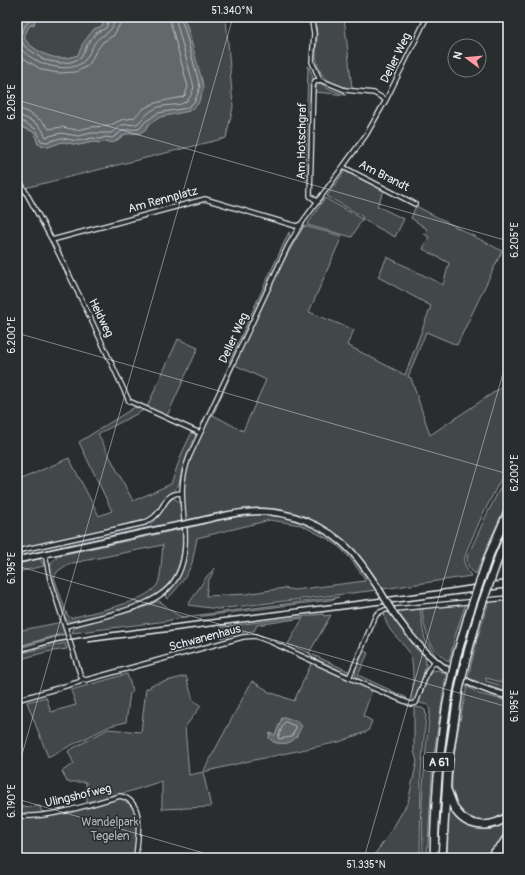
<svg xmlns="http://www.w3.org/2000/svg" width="525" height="875" viewBox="0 0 525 875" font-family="Pangolin,sans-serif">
	<rect width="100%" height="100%" fill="#2a2d2e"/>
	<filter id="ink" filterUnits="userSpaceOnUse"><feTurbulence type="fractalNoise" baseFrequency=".025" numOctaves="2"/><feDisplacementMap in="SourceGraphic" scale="8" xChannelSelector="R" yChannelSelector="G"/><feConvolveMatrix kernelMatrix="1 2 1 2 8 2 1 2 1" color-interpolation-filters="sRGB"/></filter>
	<g filter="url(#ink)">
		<path fill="#424648" stroke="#959ca0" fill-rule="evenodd" d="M34,17H107L102,26L94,29L84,43L78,55C61,61 49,58 34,48C29,44 27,43 24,37L29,26L34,25L35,19Z
			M183,17H226L233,107L226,138L25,188L17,173V123L24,128L34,132L38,144L48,147L62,142L79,145L93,142L100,143L106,141L113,143L125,134L140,133L146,129L148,125L160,117L189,111L187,26Z
			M315,17H344L352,88C335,87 320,79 317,62C315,55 317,46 317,39C317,32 316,24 315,17Z
			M308,66C312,74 315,77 311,85L309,180H305Z
			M320,83L329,89L346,95L315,92L317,84Z
			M345,171L360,179L361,177L385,189L377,206L404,219L395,237L362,219L352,237L307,225L325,198L362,219L363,217L327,196Z
			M416,206L502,251L457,345L426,332L408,377L411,378L430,435L508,383V465L482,516L467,550L464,562L466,568L471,576L383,589C374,576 365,562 353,551C348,545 340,541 334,536C310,520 291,508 261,508C236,509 211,515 186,520C185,508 182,494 184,482C187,461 201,437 210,417L213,415L212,412L281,265L304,226L342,236L309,312L354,330L347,345L405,375L431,306L378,277L387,257L443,285L449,263L423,249L429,237L424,234L427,229L411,218ZM235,365L266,380L243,431L213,415Z
			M289,232L290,240L231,363L229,362Z
			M178,339L198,348L167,416L147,407Z
			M135,407L144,410L98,434L133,501L171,484L182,453L191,434L190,431L195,434L196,438L182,469L179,484L175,490L168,495L156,513L145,520L17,549V481L69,458L99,516L112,511L79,442Z
			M508,472V501L490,540L476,574C468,569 466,563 468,555L485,518Z
			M173,498C183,501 181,512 182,521L143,531L17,558V553L147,524L156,519L167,504Z
			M252,514L287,517L313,527L330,536L355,559L377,590L218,609L188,605L207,576L215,568L208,582L206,596L246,594L284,588L294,590L365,581L363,576L350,558L337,545L328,539L301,525L270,520L197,538C195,546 194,555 192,563C187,576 177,590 167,599L165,595C185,573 188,557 187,528L229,518Z
			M182,529C188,603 130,607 74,621C69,622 67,621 64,616C61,606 48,575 50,566C52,560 56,558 61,555ZM163,545C162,553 161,580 157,585C145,603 92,612 71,618L67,615L54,577L58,571L68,564Z
			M39,559L41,560L44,566L17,572V564Z
			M339,597L330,600L204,616L184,617L167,621L72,633L74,628L82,624L142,608L158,601C168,605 172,615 184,617Z
			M508,600V684L486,678V681L508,687V692L498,690L468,678L477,639L489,601Z
			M466,603L455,636L449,662C428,647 425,633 422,609Z
			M420,609L423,630L425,639L438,659L419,641L397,611Z
			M391,611L416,649L425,657L426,665L416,698L414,700L411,699C414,690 414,660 409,652C400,638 386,632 384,613Z
			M323,614L324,616L331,615L309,653L348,671L345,673L311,657L309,653L288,644L303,618L257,625L254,631L238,633L221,638V627Z
			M62,622L66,634L17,649V631Z
			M65,643L67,649L46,652L17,660V654Z
			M364,651L368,653L358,675L407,698L404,700L356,678L355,670Z
			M312,662L372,690L363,716L372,721L368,731L339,742L245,762L203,772L211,807L162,809V781L128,792L87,802L86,782H67L62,771L74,764L68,751L108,729L141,732L146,688H150L151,685L186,676L193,700L201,706L185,727L189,775L203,772L252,681L267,690V691L294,701ZM284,717L296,721L301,726C299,730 297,738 293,740C287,745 274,745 269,738L270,733L274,735L276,733L282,718Z
			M438,670L446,675L433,760L427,858H423L422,800L426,748L430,710L428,705L420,703C417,696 427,676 432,671Z
			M127,674L133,692L130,693L126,722L110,726L48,757L27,702L46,697L51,712L76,705L71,690Z
			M467,686L479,694L508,701V811C503,816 494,822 487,823C484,823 480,822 478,821C469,820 460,815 456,807C444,784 462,713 467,686Z
			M414,707L422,708L425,710L426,715L421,772L420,858H372L390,833L408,802L417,761L414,751Z
			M118,798C128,797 133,805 136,814H140L138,858H17V807L40,806L41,811L50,813Z
			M449,803L474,826L508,818V831L495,849L484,858H447Z"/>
		<path fill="#63686b" stroke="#989fa3" d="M17,17H34L35,23L29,26L24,37C27,43 29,44 34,48C49,58 61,61 78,55L83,43L94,29L102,26L107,17H183L187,26L204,88L198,104L189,111L160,117L148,125L146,129L140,133L125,134L113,143L106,141L100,143L93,142L79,145L62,142L48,147L38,144L34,132L24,128L17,123Z
			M284,717L296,721L302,726C299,730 297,738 293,740C287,745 274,745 269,738L270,733L274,735L276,733L282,718Z"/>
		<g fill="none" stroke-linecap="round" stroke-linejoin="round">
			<path stroke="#b3bac0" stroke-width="1" d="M31,17L30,21L26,24L20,36L24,46L44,60L60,63L71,62L81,58L87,45L96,33L106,28L110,17
				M17,43C26,62 68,77 84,61C90,55 92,44 99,38C101,36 105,35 107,33C112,30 115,22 115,17
				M17,54L42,70L59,73L76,72L89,65L96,51L103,42L114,35L120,24L121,17
				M17,109C24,109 26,112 32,115C41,121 43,120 49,129L62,127L77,130L91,127L109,126L121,120L134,118C146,102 164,101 183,97L185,95L188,87L169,17
				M17,115C21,115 39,124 41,128C43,130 44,134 46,137L61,133L78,136L92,133H111L122,125L137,124C143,118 148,112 156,108C175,101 187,112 194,87L175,17
				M17,120C22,120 31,127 36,129L41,141L47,142L61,138L78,141L92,138L99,139L106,137L112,138L124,130L139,129L145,122L158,113L187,108L195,101L200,87L184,27L180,17
				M286,722L295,726L296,728L291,737L279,739L278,737L284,723Z"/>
			<path stroke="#989fa3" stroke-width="1.5" d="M17,557L162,525
				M17,647L62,634"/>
			<defs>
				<path id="minor" d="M311,17L314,33L312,62L320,80L345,90L374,93L386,100
					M343,167L415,204
					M17,176L52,240L89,315L129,401L200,433
					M318,202L310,196L313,86L315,81L320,80
					M52,240L205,199L296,226L301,224
					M17,551L144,523C148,521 152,519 155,516C166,506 164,494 181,493
					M45,554L50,579L81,677L83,679
					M66,626C82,622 97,618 113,614C160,601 188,587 185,532C183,501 178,487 189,457L288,246L301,224L366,135L386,100L427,17
					M349,678L376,615L380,612L385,610L508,598
					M17,700L79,682L83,679L86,680L243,637L255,636L271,642L370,687L411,704L416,703L428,670L435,661
					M17,816C52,818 87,805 120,796C147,802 137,838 136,858"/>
				<path id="secondary" d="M195,522C212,518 231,513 249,512C287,509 326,524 352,552C362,563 370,576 379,589
					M17,560L170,527
					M393,612C424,657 454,683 508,696"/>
				<path id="motorway" d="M499,556L508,534
					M488,558L508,512
					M456,658L468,617
					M465,663L478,615
					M447,790C450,797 452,805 456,811C468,828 492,829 508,816
					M434,858C435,800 439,744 450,687
					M442,858L448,763L459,690
					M489,858L502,845L508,836
					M497,858L506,850"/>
			</defs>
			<use href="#minor" stroke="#e8f1f8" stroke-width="6"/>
			<use href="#secondary" stroke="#e8f1f8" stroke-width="8"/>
			<use href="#motorway" stroke="#e8f1f8" stroke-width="10"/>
			<use href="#minor" stroke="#2a2d2e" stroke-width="3.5"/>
			<use href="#secondary" stroke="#2a2d2e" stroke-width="5"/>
			<use href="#motorway" stroke="#2a2d2e" stroke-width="7"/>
			<path stroke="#e8f1f8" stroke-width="1.5" d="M88,642L508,588
				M17,653L56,642L108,633L428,592L508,580"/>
			<defs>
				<path id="secondary-bridge" d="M170,527L195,522
					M379,589L393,612"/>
				<path id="motorway-bridge" d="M478,615L499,556
					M468,617L488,558
					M450,687L456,658
					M459,690L465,663"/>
			</defs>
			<use href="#secondary-bridge" stroke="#e8f1f8" stroke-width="8" stroke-linecap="butt"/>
			<use href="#motorway-bridge" stroke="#e8f1f8" stroke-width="10" stroke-linecap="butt"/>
			<use href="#secondary-bridge" stroke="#2a2d2e" stroke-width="5"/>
			<use href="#motorway-bridge" stroke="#2a2d2e" stroke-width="7"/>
		</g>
	</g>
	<path fill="none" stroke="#e8f1f8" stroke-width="1" stroke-opacity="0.45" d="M17,100L508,241M17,333L508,474M17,566L508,707M17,772L233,17M17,799L221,858M364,858L508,356"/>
	<g text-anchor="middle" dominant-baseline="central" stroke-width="3" stroke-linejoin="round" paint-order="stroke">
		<rect fill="#2a2d2e" stroke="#afb6bb" stroke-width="1" x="424" y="753" width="30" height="18" rx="3"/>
		<g font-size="11" font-weight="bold" fill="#e8f1f8">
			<text x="439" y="762">A 61</text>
		</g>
		<g font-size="12" fill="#e8f1f8" stroke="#2a2d2e">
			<text transform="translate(396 58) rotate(-64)">Deller Weg</text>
			<text transform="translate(302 141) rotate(-89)">Am Hotschgraf</text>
			<text transform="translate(384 176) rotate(27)">Am Brandt</text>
			<text transform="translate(163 200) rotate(-15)">Am Rennplatz</text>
			<text transform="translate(101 318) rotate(64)">Heidweg</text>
			<text transform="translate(234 338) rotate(-65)">Deller Weg</text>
			<text transform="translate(205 638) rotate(-15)">Schwanenhaus</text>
			<text transform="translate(78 796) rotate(-13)">Ulingshofweg</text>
		</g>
		<g font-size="12" fill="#aeb5ba" stroke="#2a2d2e">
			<text x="110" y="822">Wandelpark<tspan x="110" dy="14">Tegelen</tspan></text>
		</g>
	</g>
	<rect width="525" height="875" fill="none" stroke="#2a2d2e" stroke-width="44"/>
	<g transform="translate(467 58) rotate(286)"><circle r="19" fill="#2a2d2e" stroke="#767b7f"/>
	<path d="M0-3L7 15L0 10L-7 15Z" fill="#ff9aa2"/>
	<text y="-6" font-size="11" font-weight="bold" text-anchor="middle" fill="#e8f1f8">N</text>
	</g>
	<rect x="22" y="22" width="481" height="831" fill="none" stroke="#e8f1f8" stroke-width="1.5"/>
	<g font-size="10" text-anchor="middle" fill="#e8f1f8">
		<text x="232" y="14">51.340°N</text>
		<text transform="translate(11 102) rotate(-90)" y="4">6.205°E</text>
		<text transform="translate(514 240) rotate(-90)" y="4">6.205°E</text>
		<text transform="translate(11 335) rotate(-90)" y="4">6.200°E</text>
		<text transform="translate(514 473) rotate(-90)" y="4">6.200°E</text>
		<text transform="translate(11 568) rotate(-90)" y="4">6.195°E</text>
		<text transform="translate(514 706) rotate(-90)" y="4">6.195°E</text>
		<text transform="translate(11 801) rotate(-90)" y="4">6.190°E</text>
		<text x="366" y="868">51.335°N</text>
	</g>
</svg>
